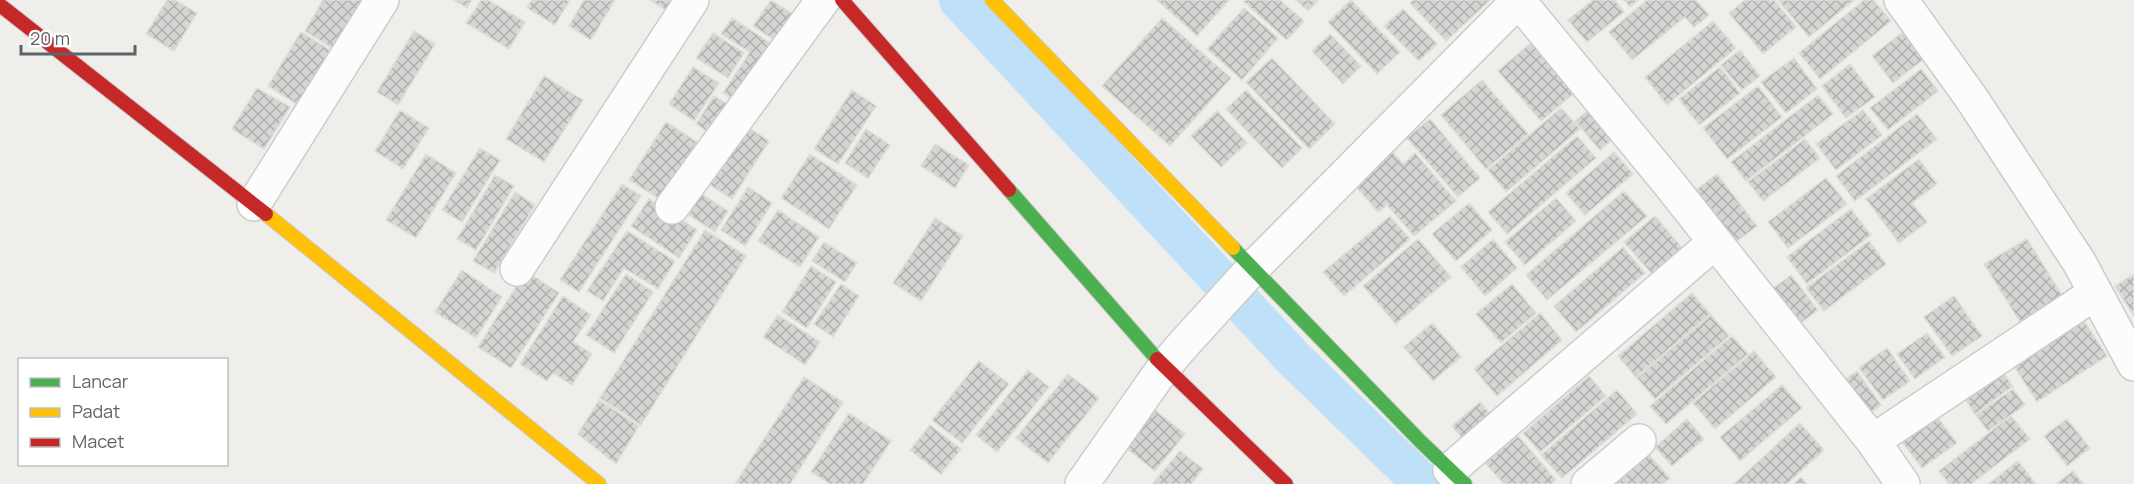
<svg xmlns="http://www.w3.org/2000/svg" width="2134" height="484" viewBox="0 0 2134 484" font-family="Manrope,sans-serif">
	<defs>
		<pattern id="building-cross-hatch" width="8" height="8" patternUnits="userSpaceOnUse" patternTransform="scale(1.5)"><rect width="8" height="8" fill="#d6d5d3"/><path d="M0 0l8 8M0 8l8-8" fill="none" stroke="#b1b0af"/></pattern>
	</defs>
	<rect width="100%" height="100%" fill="#efeeea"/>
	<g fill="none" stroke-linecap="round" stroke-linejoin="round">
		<path stroke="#bfe0f9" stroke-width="40" d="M959,0L1293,358L1423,484"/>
	</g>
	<path fill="url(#building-cross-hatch)" stroke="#deddd9" stroke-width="1.5" d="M167,0H175L197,13L174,51L146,34Z
		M323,0H366L335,50L305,31Z
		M454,0H472L467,8Z
		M481,0H488L525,22L509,49L466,23Z
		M532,0H570L555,25L527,8Z
		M584,0H615L591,40L569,26Z
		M650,0H685L675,16Z
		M771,0L796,16L779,43L753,26Z
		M1157,0H1229L1197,36Z
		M1246,0H1280L1304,21L1287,40L1244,2Z
		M1296,0H1318L1308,11Z
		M1351,0L1400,52L1377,74L1328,22Z
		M1413,0H1490L1446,41L1410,3Z
		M1593,0H1615L1624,12L1587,42L1568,20Z
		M1624,0H1638L1630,7Z
		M1647,0H1696L1709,15L1694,27L1685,17L1632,60L1609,32Z
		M1745,0H1774L1796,27L1763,54L1729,13Z
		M1778,0H1854L1809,37Z
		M1864,0H1873L1891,21L1820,79L1799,53Z
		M1244,8L1278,38L1242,80L1207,49Z
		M1403,9L1437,44L1419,61L1384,26Z
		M732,18L778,48L740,104L723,93L750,52L721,34Z
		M1162,18L1231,78L1170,146L1102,86Z
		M1713,21L1736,48L1667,105L1645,77Z
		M414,31L435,44L398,105L377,92Z
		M1904,31L1925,58L1893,83L1872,56Z
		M301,32L333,52L300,106L268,86Z
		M713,33L744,53L728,78L696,58Z
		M1330,34L1361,66L1343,84L1312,51Z
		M1540,35L1584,85L1541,121L1498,71Z
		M1740,50L1760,76L1742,90L1721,65Z
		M1272,58L1335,124L1309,149L1246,82Z
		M1794,58L1817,89L1786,113L1761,82Z
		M1850,64L1875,97L1846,118L1822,86Z
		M693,67L719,83L694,121L669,104Z
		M1720,67L1740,93L1699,125L1679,99Z
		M1921,69L1938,91L1888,130L1870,108Z
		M544,76L583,100L544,162L506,139Z
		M1482,80L1528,134L1486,169L1441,115Z
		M1758,86L1782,117L1727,159L1703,128Z
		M257,88L290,107L264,149L232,129Z
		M852,90L876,106L838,164L814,149Z
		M1246,90L1302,148L1282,168L1226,109Z
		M1818,95L1833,114L1746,181L1731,162Z
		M714,96L736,109L717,138L696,124Z
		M1597,103L1621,132L1600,150L1575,121Z
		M1561,108L1580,129L1506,192L1488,170Z
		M400,110L429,128L403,169L375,151Z
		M1863,110L1882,135L1836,170L1816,144Z
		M1217,111L1247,143L1221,167L1191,136Z
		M1917,114L1937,139L1855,201L1836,176Z
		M1430,119L1480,178L1458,197L1407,138Z
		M739,121L769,141L732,199L701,179Z
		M666,122L697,142L660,199L629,180Z
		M866,129L890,145L868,178L845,163Z
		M1577,136L1596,158L1507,234L1488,212Z
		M1805,139L1820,158L1763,201L1748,182Z
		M935,144L969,165L955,188L921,166Z
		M480,148L500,160L462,222L442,210Z
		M1390,149L1403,164L1415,153L1456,201L1414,236L1387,205L1378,212L1352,182Z
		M1614,152L1633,174L1585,215L1566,193Z
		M426,154L456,173L416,238L386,220Z
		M810,154L857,185L829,229L781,198Z
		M1919,159L1937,184L1912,203L1927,222L1899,243L1866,199Z
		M1717,174L1757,226L1736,242L1696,190Z
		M495,175L514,186L476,250L457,239Z
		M1826,178L1847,204L1788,248L1768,222Z
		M622,184L641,196L579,292L560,280Z
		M689,186L728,211L715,232L675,206Z
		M748,187L772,203L745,246L721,230Z
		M1624,191L1647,216L1547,300L1526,275Z
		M515,192L535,205L494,273L473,261Z
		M1556,198L1576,221L1525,265L1505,242Z
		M649,199L697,230L679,258L631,226Z
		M1469,203L1492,230L1456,261L1432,234Z
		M1851,209L1871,235L1807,284L1787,257Z
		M778,210L819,237L800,267L758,241Z
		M1390,216L1410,239L1344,296L1323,272Z
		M1655,216L1683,249L1653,275L1624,242Z
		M935,218L963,236L921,301L893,283Z
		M705,230L746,256L641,425L600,398Z
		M627,231L675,261L658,289L624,268L603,301L587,291Z
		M1418,239L1451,277L1396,324L1363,286Z
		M1493,239L1517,268L1485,296L1461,267Z
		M2027,239L2062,295L2020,322L1984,264Z
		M1869,241L1886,264L1824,311L1806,288Z
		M824,242L857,263L845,282L812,261Z
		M1623,247L1645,273L1576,332L1554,306Z
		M811,266L836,282L807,328L782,312Z
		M462,270L502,297L476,338L435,312Z
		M526,271L559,293L511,368L478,347Z
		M626,274L653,292L614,353L586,335Z
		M2134,274V316L2115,286Z
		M1791,275L1818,310L1798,325L1771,290Z
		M841,284L859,296L833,337L814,324Z
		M1512,284L1536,313L1501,343L1476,314Z
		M1692,293L1710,314L1636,377L1618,356Z
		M563,296L591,315L573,342L592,354L572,385L553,373L547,381L520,364Z
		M1954,296L1982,336L1952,356L1924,317Z
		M1540,313L1562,340L1497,396L1474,369Z
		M2079,313L2107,356L2037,402L2010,360Z
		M778,315L820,342L805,365L763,337Z
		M1711,315L1729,336L1655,399L1637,378Z
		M1432,323L1461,357L1433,381L1404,347Z
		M1927,333L1945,357L1915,379L1897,354Z
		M1732,336L1748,354L1666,424L1650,406Z
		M1887,348L1910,381L1883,400L1859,368Z
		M1754,351L1776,377L1715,429L1693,403Z
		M979,361L1009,384L962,443L932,420Z
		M1996,363L2013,386L1975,414L1958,389Z
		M1028,370L1049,387L997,452L976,435Z
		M1857,371L1881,405L1864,417L1840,383Z
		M1068,374L1099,398L1048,463L1016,438Z
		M1589,376L1606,396L1540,452L1523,433Z
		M804,377L843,402L790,484H735Z
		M1782,385L1802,408L1740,461L1720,437Z
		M2013,389L2025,405L1988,431L1976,415Z
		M1617,390L1637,414L1562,478L1541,455Z
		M599,400L639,426L616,464L578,434Z
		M1480,402L1499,424L1471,448L1452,426Z
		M1929,406L1957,443L1922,468L1894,431Z
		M1151,407L1185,434L1155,471L1121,444Z
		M849,413L891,441L863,484H830L811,472Z
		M2011,416L2030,439L1971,484H1949L1939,471Z
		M1687,419L1704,439L1672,466L1655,447Z
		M2067,419L2090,448L2067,466L2044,436Z
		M1800,423L1824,450L1787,484H1734Z
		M930,425L961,449L941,474L910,450Z
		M1518,436L1556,480L1551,484H1504L1485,463Z
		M1180,451L1203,469L1191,484H1154L1153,483Z
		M1649,455L1670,478L1663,484H1615Z
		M2018,461L2036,484H1988Z
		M2073,471L2084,484H2056Z
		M1801,477L1807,484H1794Z"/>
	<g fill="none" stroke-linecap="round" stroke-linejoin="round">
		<defs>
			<path id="street" d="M1518,0L1667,181L1873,441L1903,484
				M1901,0L1972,99L2079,262L2134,364
				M254,204L382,0
				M672,207L823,0
				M517,269L692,0
				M1873,441L2095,293
				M1450,470L1715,242
				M1082,484L1164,367L1183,345L1253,268L1519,0
				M1588,484L1639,441"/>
			<path id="fast" d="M1009,190L1157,359
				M1233,248L1421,442L1465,484"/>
			<path id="slow" d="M992,0L1233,248
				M266,214L599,484"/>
			<path id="jam" d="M842,0L1009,190
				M0,5L266,214
				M1157,359L1286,484"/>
		</defs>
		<use href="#street" stroke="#cbcccc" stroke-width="36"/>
		<use href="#fast" stroke="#cacacb" stroke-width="16"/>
		<use href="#slow" stroke="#cacacb" stroke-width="16"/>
		<use href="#jam" stroke="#cacacb" stroke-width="16"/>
		<use href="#street" stroke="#fdfcfc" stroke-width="33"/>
		<use href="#fast" stroke="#4caf50" stroke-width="14"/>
		<use href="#slow" stroke="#ffc107" stroke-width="14"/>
		<use href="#jam" stroke="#c62828" stroke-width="14"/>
	</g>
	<rect x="18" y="358" width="210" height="108" fill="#ffffff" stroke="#bfc1c3" stroke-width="1.5"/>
	<rect x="30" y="378" width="30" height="9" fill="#4caf50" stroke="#bfc1c3" stroke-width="1.5"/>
	<text x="72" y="388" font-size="18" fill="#5f6368">Lancar</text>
	<rect x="30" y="408" width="30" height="9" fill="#ffc107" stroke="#bfc1c3" stroke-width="1.5"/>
	<text x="72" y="418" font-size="18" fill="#5f6368">Padat</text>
	<rect x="30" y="438" width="30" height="9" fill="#c62828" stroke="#bfc1c3" stroke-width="1.5"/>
	<text x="72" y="448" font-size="18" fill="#5f6368">Macet</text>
	<path d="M21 45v9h114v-9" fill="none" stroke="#5f6368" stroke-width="3"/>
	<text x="30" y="45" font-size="18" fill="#5f6368" stroke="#ffffff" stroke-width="4.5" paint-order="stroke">20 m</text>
</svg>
